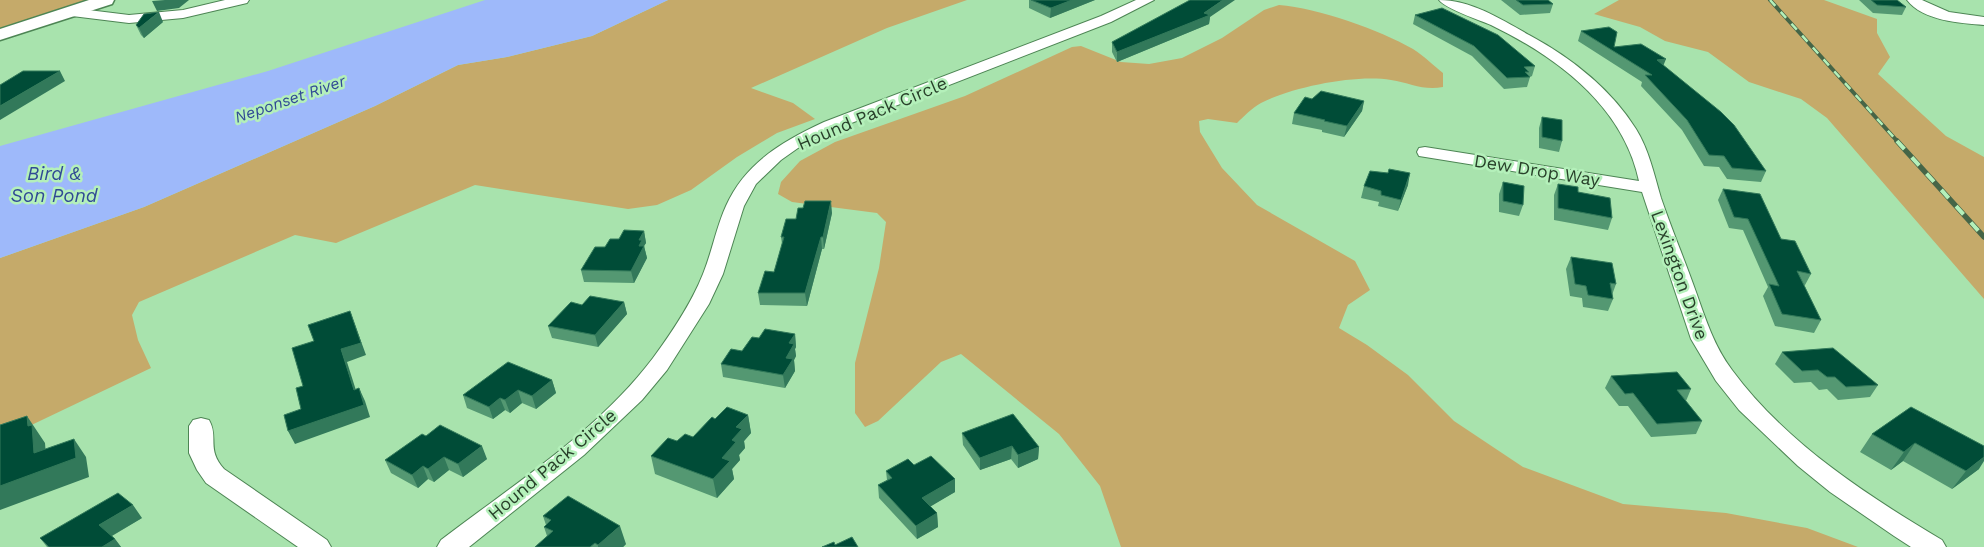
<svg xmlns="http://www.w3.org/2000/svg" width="1984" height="547" viewBox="0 0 1984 547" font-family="'Work Sans',sans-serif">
	<rect width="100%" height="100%" fill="#a8e3ad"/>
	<path fill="#c5aa6a" d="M0,0H93L0,30Z
		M668,0H967L887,28L751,88L793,103L815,119L777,133L737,157L691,190L657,205L628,209L475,185L336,243L295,235L139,302L132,315L138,340L151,368L0,440V258L144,207L375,106L458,65L507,57L592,36Z
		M1619,0H1824L1877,19V33L1890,57L1878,74L1946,136L1984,157V299L1827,118L1801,99L1749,82L1708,52L1665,41L1640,27L1594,14Z
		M1279,5C1318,8 1380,30 1413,49C1424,56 1434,66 1443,73V87C1424,91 1410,83 1391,80C1356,74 1292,87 1261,103C1252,108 1244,116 1237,123L1208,119L1199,121L1200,132L1222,168L1257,205L1355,261L1370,290L1348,305L1339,328L1367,345L1408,375L1454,421L1523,467L1623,504L1726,513L1807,528L1858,547H1121L1100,486L1059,434L961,354L941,362L878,421L865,427L855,413V363L879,268L886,222L877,213L792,202L778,194L781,182L800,161L835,142L965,96L1072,47L1081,46L1121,62L1149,64L1182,58L1222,38L1264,10Z"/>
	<path fill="#9eb9fa" d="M485,0H668L592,36L507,57L458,65L375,106L144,207L0,258V146L268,71Z"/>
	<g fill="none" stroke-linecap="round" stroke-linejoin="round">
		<defs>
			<path id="minor" d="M225,0H249L247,3L183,18L129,23L72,16L65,12L72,8L129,15L183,10Z
				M1136,0H1154L1111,22L836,129L798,148L781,160L756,184L744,206L723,274L709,304L667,370L642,400L584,455L469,547H437L441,540C514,484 597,432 653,358C672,332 691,304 703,274C712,252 716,228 726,206C745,163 783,141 824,122L1101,16Z
				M1439,0C1471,0 1501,19 1529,35C1570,57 1610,88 1636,129C1649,150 1654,174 1661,198C1672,230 1685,261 1696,292C1706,320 1714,346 1732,370C1785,442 1866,495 1942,540L1946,547H1911L1894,536L1830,492L1798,466L1739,410L1716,381L1691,339L1642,192L1419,156L1417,152L1419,148L1425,147L1639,181C1623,106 1557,57 1491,25C1479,20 1446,9 1439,0Z
				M1907,0H1922L1949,12L1984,17V25C1960,23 1923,21 1907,0Z
				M201,418L209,420C219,437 206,449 224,469L327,540L331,547H298L206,483L197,470L189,453V426L193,420Z"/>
			<path id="tertiary" d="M89,0H114L112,4L0,40V29Z"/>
		</defs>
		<use href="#minor" stroke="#4d8554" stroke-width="2"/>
		<use href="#tertiary" stroke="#4d8554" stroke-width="3"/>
		<use href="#minor" fill="#fff" fill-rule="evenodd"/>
		<use href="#tertiary" fill="#fff" fill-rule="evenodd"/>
		<defs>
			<path id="rail-far1" d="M1770,0L1898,142"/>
			<path id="rail" d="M1897,141L1984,237"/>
		</defs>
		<use href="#rail-far1" stroke="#456547" stroke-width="4"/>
		<use href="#rail" stroke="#456547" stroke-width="5.5"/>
		<use href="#rail-far1" stroke="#b4f0ba" stroke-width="2.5" stroke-dasharray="8" stroke-linecap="butt"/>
		<use href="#rail" stroke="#b4f0ba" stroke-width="4" stroke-dasharray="11" stroke-linecap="butt"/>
	</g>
	<path fill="#549872" d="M1029,0H1095L1050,18L1029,8Z
		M1501,0H1548L1553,4L1550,13L1520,15Z
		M1859,0H1897L1906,7L1902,15L1873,13Z
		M1415,15L1535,66L1532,76L1530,77L1527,87L1504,89L1472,56L1413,24Z
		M1210,17L1209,24L1117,62L1112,52V42Z
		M163,22L144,38L141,35L136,25Z
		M1581,31L1614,47L1664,66L1766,171L1761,182L1727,179L1719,167L1704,166L1682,130L1641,86L1642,82L1578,41Z
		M1312,99L1364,101L1362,111L1344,137L1322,132V130L1292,124L1294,113Z
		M1542,117L1562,141L1559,152L1539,148V128Z
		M1503,182L1523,205L1519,216L1499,212V194Z
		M1558,184L1578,192L1612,218L1608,230L1554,220V195Z
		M1408,185L1398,211L1378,206L1379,202L1361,198L1364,186Z
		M1723,189L1781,239L1811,274L1805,285H1804L1821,320L1814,333L1775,326L1763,296L1768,287L1743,230L1729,228L1718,200Z
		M832,213L824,249H822L807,306L760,305L758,293L774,272L782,244L781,237L796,219Z
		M644,231L646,243L644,246L647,258L634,283L584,282L581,270L605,247L619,239Z
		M1571,257L1616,284L1612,295L1613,299L1608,311L1583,307L1582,298L1570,296L1566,269Z
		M624,302L627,314L598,347L552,338L548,326L582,305Z
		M795,334L796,347L795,349L796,356L794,360L795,371L785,388L723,377L721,364L742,351L759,338Z
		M1782,352L1878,385L1870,397L1838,400L1827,389L1819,390L1811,382L1794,383L1775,364Z
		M1611,376L1691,389L1686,401L1702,421L1696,434L1651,437L1628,406H1619L1605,388Z
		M552,380L556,393L536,409L522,403L510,413L505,410L493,419L467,408L463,395Z
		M1911,407L1979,469L1952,489L1903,461L1891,470L1860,452L1872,434Z
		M748,415L751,433L744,441L745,448L739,455L740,460L732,469L734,479L717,498L655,474L651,456L677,441L693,437L715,419Z
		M962,433L1039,447L1038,459L1018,468L1011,459L980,470L963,445Z
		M426,436L487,459L463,477L449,470L434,482L428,479L418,488L391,473L385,460Z
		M914,465L955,492L930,506L937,513L938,527L917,539L879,498L878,485L887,480L886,471Z
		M543,516L626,544L623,547H535L547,536L544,527L546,525Z
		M142,518L112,536L115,539L121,547H47L40,538Z"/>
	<path fill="#32795a" d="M165,0H189L179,8L157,11L152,1Z
		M1072,0H1095L1050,18L1051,8Z
		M1223,0H1235L1210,17L1209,24L1117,62V52L1204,13Z
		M159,12L163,22L144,38L139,28Z
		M1666,59L1662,69L1657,60Z
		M60,71L65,81L0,120V106Z
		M1364,101L1362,111L1344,137L1347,126Z
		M1410,173L1408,185L1398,211L1401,200Z
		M831,201L832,213L824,249L823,237Z
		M644,231L646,243L644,246L647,258L634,283L631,271L639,246V240Z
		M821,237L822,249L807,306L805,293Z
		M624,302L627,314L598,347L595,335Z
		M350,311L366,355L347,362L360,403L354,390L341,349Z
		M795,334L796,347L795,349L796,356L794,360L795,371L785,388L783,375L786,358L789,343Z
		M552,380L556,393L536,409L532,396Z
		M359,388L365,401L370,417L295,444L288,431Z
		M518,390L522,403L510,413L505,400Z
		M500,398L505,410L493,419L489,407Z
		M748,415L751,433L744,441L745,448L739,455L740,460L732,469L734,479L717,498L713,479L722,458L732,440L736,427Z
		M27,416L45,443L47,469L74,439L86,457L89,477L0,510V486L34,453L28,426Z
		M1915,443L1903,461L1891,470L1904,452Z
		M482,446L487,459L463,477L458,464Z
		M1012,446L1011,459L980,470V458Z
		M1039,447L1038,459L1018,468V455Z
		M444,457L449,470L434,482L428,469Z
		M1984,457V461L1979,469L1952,489L1966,471Z
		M423,466L428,479L418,488L412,475Z
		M955,479V492L923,511L922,498Z
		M133,505L142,518L108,538L99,525Z
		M937,513L938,527L917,539L916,526Z
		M620,526L626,544L623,547H598V545Z
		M115,539L121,547H102Z"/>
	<path fill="#004c37" stroke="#32795a" d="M1031,0H1072L1051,8Z
		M1190,0H1223L1204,13L1210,15L1117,52L1112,42Z
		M1516,0H1548L1553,4L1523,5Z
		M1871,0H1897L1906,7L1877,5Z
		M1442,8L1498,35L1535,66L1524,67L1529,72H1525L1530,77L1507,78L1474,46L1415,15Z
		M159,12L139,28L136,25L144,14Z
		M1609,27L1617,32L1614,47L1641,44L1666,59L1657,60L1721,112L1734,125L1766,171L1732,168L1724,156L1709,155L1687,120L1645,75H1652L1581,31Z
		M23,71H60L0,106V85Z
		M1321,91L1364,101L1347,126L1324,121L1325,120L1294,113L1305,97L1312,99Z
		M1542,117L1562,120V141L1542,137Z
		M1389,169L1410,173L1401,200L1381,195V191L1364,186L1370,171L1388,173Z
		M1503,182L1524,186L1523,205L1503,201Z
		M1558,184L1578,187V192L1610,198L1612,218L1558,208Z
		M1723,189L1760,194L1781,239L1795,241L1811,274L1797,271L1821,320L1782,314L1769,284L1779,286L1748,219L1734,217Z
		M805,201H831L823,237H821L805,293H758L765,271L774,272L784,237H781L786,219H796L798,208H803Z
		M624,230L644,231L639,240H642L639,246H644L631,271L581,270L595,247H605L610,239H619Z
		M1571,257L1612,263L1616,284L1610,283L1613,299L1588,295L1586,286L1575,284Z
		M590,296L624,302L595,335L548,326L571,302L582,305Z
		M350,311L361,343L341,349L354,390L359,388L364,405L288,431L284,415L301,409L296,388L303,386L292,348L314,341L308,325Z
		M765,329L795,334L789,343L794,344L786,358L793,359L783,375L721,364L731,349L742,351L752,337L759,338Z
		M1833,348L1878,385L1846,387L1835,377H1827L1818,370L1802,371L1782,352Z
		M508,362L552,380L532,396L518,390L505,400L500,398L489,407L463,395Z
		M1677,372L1691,389L1677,390L1702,421L1657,424L1633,393L1625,394L1611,376Z
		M727,407L748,415L736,427L742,429L732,440L736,442L722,458L730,461L713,479L651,456L668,438L677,441L685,434L693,437L712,417L715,419Z
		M1911,407L1984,446V457L1966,471L1915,443L1904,452L1872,434Z
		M1013,414L1039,447L1018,455L1012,446L980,458L962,433Z
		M27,416L28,426L32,425L34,453L74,439L76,458L0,486V425Z
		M440,425L482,446L458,464L444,457L428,469L423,466L412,475L385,460L422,434L426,436Z
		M931,456L955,479L922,498L937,513L916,526L878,485L892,478L886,471L908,459L914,465Z
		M118,493L133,505L99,525L115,539L102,547H49L40,538Z
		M568,496L620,526L598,545L595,543L590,547H535L553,531L544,527L551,520L543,516Z
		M852,537L858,547H822L834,542L835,545Z"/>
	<g text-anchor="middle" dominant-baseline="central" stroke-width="5" stroke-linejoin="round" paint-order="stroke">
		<g font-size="16" font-style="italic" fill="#304995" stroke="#b4f0ba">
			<text transform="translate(290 99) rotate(-19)">Neponset River</text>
		</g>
		<g font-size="18" fill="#28402a" stroke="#b4f0ba">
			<text transform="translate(872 113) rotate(-23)">Hound Pack Circle</text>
			<text transform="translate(1537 170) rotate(9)">Dew Drop Way</text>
			<text transform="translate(1680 275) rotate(70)">Lexington Drive</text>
			<text transform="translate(552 464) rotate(-40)">Hound Pack Circle</text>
		</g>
		<g font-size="19" font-style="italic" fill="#304995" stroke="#b4f0ba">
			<text x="54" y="173">Bird &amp;<tspan x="54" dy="22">Son Pond</tspan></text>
		</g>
	</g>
</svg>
